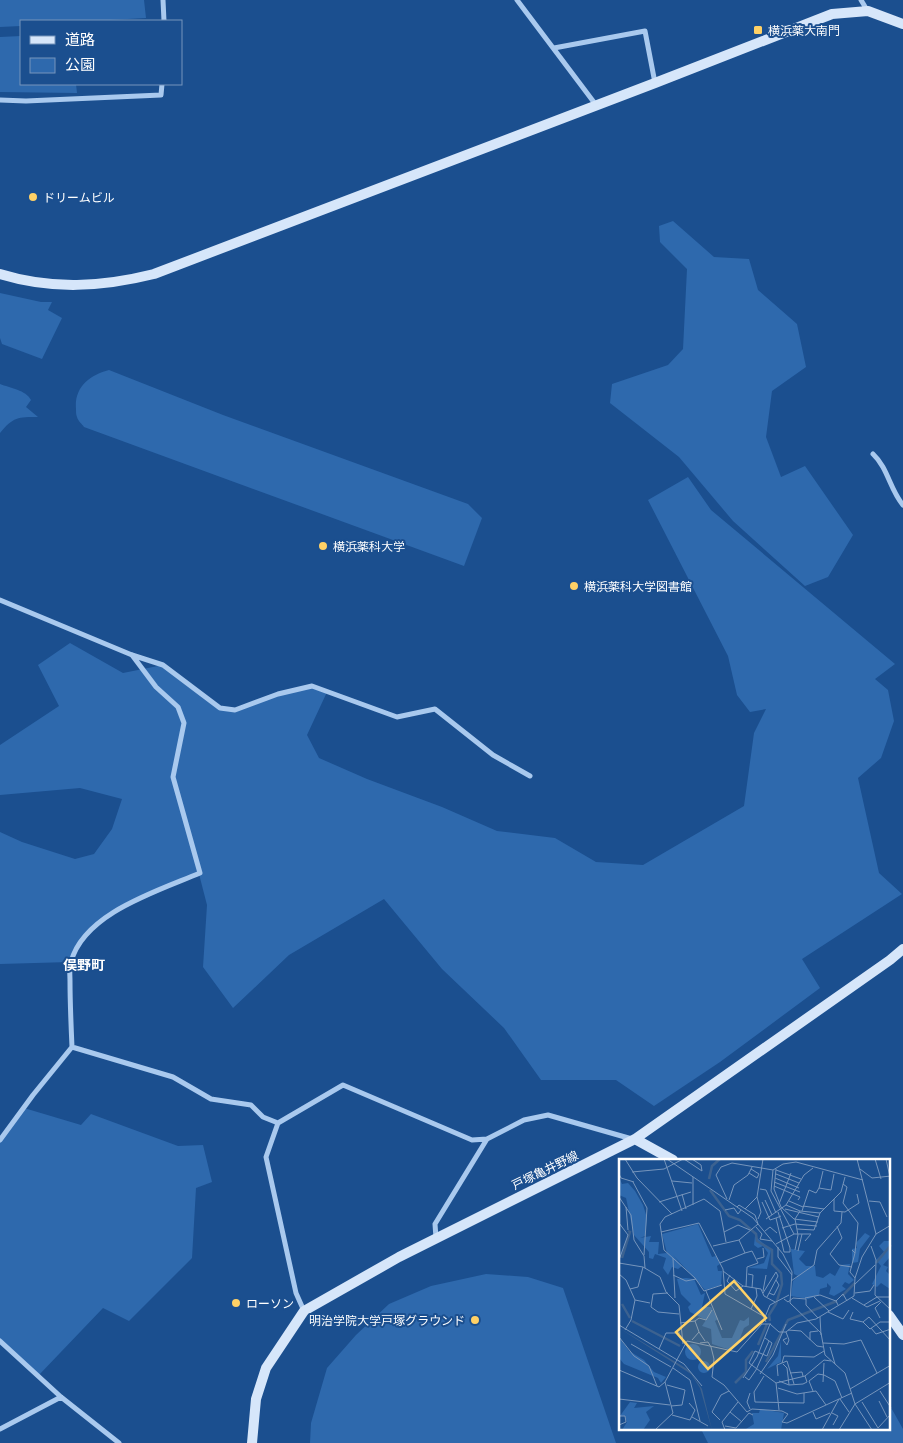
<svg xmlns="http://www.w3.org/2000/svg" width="903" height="1443" viewBox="0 0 903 1443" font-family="'Open Sans','Noto Sans JP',sans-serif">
	<rect width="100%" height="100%" fill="#1b4f8f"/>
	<path fill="#2e69ad" d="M0,0H144L146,18L92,21H21V26L0,27Z
		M21,36V84H76L77,93L0,92V37Z
		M673,221L714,257L749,259L758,290L797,324L806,367L772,391L766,437L781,477L805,466L853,535L828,577L805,586L733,521L679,457L610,403L612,384L668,365L683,349L687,269L660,242L659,226Z
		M0,293L41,302H52L48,310L62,318L42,359L2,344L0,338Z
		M109,370L223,415L468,504L482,518L464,566L84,427C82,424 78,421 77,417C76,415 76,412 76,409C74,387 90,375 109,370Z
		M0,384C10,388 26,390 31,400L26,407L38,417C18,417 13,417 0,433Z
		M688,477L711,510L895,664L875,679L888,690L894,721L881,758L858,778L879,873L902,894L802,959L820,988L720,1062L654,1106L616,1080H541L504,1028L442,969L384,899L289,955L233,1008L203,967L207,905L199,874L106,916L83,937L70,962L0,964V832L22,842L75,859L94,854L112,829L122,799L80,788L0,795V745L59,706L38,665L70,643L123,673L163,665L221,708L235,710L278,694L312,686L327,692L307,735L319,758L367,779L442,807L497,831L555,838L596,862L643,865L744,806L754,733L766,709L750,712L737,695L728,656L648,500Z
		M24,1108L81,1125L91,1114L178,1146L203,1145L212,1182L196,1188L192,1258L129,1321L103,1308L38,1376L0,1341V1140Z
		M486,1274L528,1277L563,1288L616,1443H310L311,1423L327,1368L356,1335L389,1304L431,1286Z
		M889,1404L903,1429V1443H708L701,1429H889Z"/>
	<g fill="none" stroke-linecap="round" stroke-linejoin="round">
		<path stroke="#a9c9ee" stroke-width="5" d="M163,0L164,21
			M517,0L596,105
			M861,0L867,10
			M554,48L645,31L655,83
			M0,100L26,101L161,95L162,84
			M873,454C888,468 890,490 903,505
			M0,600L132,655L163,665L220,708L235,710L278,694L312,686L397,717L435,709L493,755L530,776
			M132,655L156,687L178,707L184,723L173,777L200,873C158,891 84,913 71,962C69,968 70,975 70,981C70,1003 71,1025 72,1047L173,1077L211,1099L251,1105L263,1117L278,1123
			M0,1140L33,1095L72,1047
			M436,1238L435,1224L487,1139L524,1120L548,1115L632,1139
			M304,1311L296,1293L266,1157L278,1123L343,1085L472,1140L487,1139
			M0,1341L61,1397L119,1443
			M0,1429L61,1397"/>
		<path stroke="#d6e6fa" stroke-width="10" d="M0,274C52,290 102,287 154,274L655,83L832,14L868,11L903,24
			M635,1139L673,1160
			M889,1315L903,1335
			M252,1443L256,1399L266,1368L304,1311L399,1257L635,1139L890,960L903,949"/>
	</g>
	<g fill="#ffd166" stroke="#1b4f8f" stroke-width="2">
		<rect x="753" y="25" width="10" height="10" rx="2.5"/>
		<circle cx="33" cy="197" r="5"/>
		<circle cx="323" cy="546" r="5"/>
		<circle cx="574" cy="586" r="5"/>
		<circle cx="236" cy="1303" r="5"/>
		<circle cx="475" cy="1320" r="5"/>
	</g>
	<g text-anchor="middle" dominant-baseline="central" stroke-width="4" stroke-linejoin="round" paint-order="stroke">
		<g font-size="12" fill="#fff" stroke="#1b4f8f" text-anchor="start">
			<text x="768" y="30">横浜薬大南門</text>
			<text x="43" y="197">ドリームビル</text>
			<text x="333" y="546">横浜薬科大学</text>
			<text x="584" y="586">横浜薬科大学図書館</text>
			<text x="246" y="1303">ローソン</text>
			<text x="465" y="1320" text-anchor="end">明治学院大学戸塚グラウンド</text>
		</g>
		<g font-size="12" fill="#fff" stroke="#1b4f8f">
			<text transform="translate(545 1170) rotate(-26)">戸塚亀井野線</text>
		</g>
		<g font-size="14" font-weight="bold" fill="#fff" stroke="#1b4f8f">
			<text x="84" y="964">俣野町</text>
		</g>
	</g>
	<g transform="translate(619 1159)">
		<rect width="271" height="271" fill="#1b4f8f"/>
		<path d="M0,18L3,25L9,24L16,32L24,46L28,59L26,77L21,79L32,77L30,83H40L39,95L48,94L43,75L79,65L93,98L97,97L101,105L98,107L99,112H103L102,126L86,131L54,96L63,107L59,110L53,108L49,116L44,109L47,99L36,95L34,100L30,99V93L15,76L7,39L0,36ZM246,74L251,77L241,90L239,103L233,104V90L238,89L237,84ZM136,77L152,91L148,110L129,109L145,104L149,94L144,87L139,89L135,86ZM265,82H271V98L264,106L269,108L267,112L271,116V130L262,124L258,128L253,125L262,107L257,101L265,93L260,87ZM172,90L186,92L180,100L187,107H196L197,117L204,119L211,114L216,117L222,106L231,105L229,115L235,121L230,125L226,123L223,127L227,130L215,137L210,135L212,128L208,124V128L201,130L200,136L189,140L172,137L174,122L179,117L175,115ZM67,119L75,120L82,136L86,134L83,148H92L99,160L96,162L103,179H113L121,161L125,162L130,158V166L125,169L120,182L111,191L93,185L92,170L83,167L87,161L71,153L69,148L72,145L62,135L58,120ZM0,178L10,192L25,201L35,213L47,218L42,224L39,219L5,205L0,199ZM162,182V203L148,210L159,197ZM66 193a8 8 0 1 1 16 0a8 8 0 1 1-16 0ZM79 208a6 6 0 1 1 12 0a6 6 0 1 1-12 0ZM11,243L18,244L15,249L35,247L27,253L31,261L24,271H3L8,263L6,257H1ZM141,250L165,254L162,271L127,270L135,265L133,254H140Z" fill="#2e69ad"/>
		<path d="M0,169L70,211L83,230L93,271L81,229L72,215Z" fill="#3c6290"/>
		<path fill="none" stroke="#3c6290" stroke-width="2.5" d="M90,20L93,7L101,0M91,31L110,57L121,61L137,75L138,82L153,91V105L162,114L163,125L157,145L150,156L151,162M3,99L11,73L9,72M257,104L272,86M223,137L236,124M3,145L11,159M13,162L61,187M139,186L148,165M147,203L169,161L218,142M116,224L127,213V201L134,192"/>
		<path fill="none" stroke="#7695bc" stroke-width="1" d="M6,0L18,19L53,55M45,0L63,52M48,0L134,59L164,95L173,113L171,144L202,174L206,196L226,214L236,245L253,271M65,0L83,12L82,6L73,0M256,0L262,20M267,0L271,18M157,10L155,30L162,48L175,60L199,63M241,10L253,19L272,17M154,11L152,32L175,75M157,11L182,20M13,13L45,10L64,0M130,14L138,19L140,15L132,10M0,15L2,19L15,23M157,15L180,24M74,18V46M156,19L180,29M53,22L73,24M14,23L28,49L25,96M155,23L181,33M224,25L228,28L224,44L239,64L236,94M155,27L181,38L179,41M200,29L212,31L215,15M141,30L147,31L157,54M63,35L67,50M0,38L12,56L15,81L25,97L26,109M108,40L97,16L102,8L113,4L154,11L164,5L177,3L244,21M215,40V52L226,53L240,44L238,35M110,41L115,26L129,16L133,8M146,41L153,56M170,42L184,48M250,42L261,43L268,58M40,43L72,33M143,43L151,61L157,59M160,45L172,14M167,46L181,52L201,54M184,47L205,50M7,48L9,71M126,50L138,38M166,50L200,58M106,51L115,49L119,55L122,51M183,52L190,31L197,34L200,29L204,12M159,53L171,89V93H165M162,57L157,59L165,93M139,60L142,53L138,38L144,0M147,60L167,46L185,16L194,9M0,64L9,76L0,101M218,67L223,79L211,95L220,106L233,108M137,68L143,75L141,80L153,82M163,69L176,65L198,67M178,70L195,71L201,54L222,33L226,18M146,72L151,68L158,74M42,73L80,64L104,110L106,135L144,157L147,163M105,73L119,66L131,71M257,75L272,66M157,85L175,75H192L186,82M94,87L120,81L139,65L136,56L120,46L118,48M252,87L257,101L256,136L272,151M159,88V98L173,116M176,91L179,76L176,60L181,52M233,91L236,94L231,113L236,119M179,92L183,75M126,94L133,92L139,104L128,108L127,128M54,99L56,139M138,100L145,98L144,89M0,104L24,108L41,118L47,133L60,146L64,185M101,104L126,94L120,81M104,112L124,127L142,130L145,137L156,143M0,115L7,121L16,141L12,161L6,171M129,115L134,116L133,129M54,116L67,122L77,120M111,116L108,122L117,132L124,127M172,122L195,106L198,91L222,64L223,53M236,125L256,106M103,126L85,132L76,119L45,91L41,65L46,58L85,40L101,52L107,83M11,130L19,128L24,108M87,132L103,171M144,132L147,116M49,134L34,135L32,148L39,153L60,155M144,134L157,113M150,134L155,136L160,126L157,121M236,134L251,132L255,126M148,138L159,117L157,113M195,138L210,152M186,139L201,136L217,142L219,146M233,139L248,148L261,142M165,140L169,143L174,139L187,140V146L199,159M16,141L31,144M217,142L224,135L228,142M245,146L258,138H272M132,150L138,137L137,129M209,153L224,160L230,151M234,153L231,160L244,163L251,170L261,163H272M146,158L151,146L170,136M201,158L202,176M261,159L256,149L262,143M244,163L250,158L272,182M61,164L76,162M151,165L160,173H167L178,164L197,160L235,137L236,119L243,98L257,75L238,0M0,166L65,205L83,227M252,169L257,175L272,170M169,171L182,172L198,187L204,188M80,173L76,162L80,159L87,161L93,151M167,173L170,181L168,186L164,181L168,179M0,178L15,197L30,207L38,227M146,179L153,184L148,197L136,192L130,204L157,224L160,251M73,181L80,173L86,182M191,181V173L199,172M81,184L89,183L92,188L95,200L93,218L105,226L128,253L133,250L163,252L169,255L163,263L168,264L233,234M204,184L225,185L242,181L258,214M12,185L52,208M211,188L216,205M40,190L47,174H61M163,204L165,197L195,198L205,192M164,205L168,209L170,226M54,209L71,221L81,262M0,211L40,228L46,223L68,182L118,193L143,165H152M171,214L183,213L184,217M141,215L154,196L167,165M145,217L135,233L136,243L185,244V234M159,217L158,206L168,202L175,225M126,218L130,221L137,211L150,182M124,219L138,198L151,165M160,222L170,226L184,225L188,223L186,217M204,223L205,204M157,224L186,217L205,201L212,202M48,226L66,231L63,246L52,247M159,229L178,235L197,232L207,246M231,230L272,206M194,232L190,222L199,215L205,216L216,222L223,239M261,232L272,249M131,234L128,243L131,250M0,240L51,246M221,240L230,253M260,242L268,258M243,243L259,269M111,253L123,263M194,253L197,260L211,254M213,254L219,257L214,266M53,256L71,261L76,251L70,244M73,258L89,267M101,261L93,253L102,236L110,232M0,266L7,263L6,257H1M106,267L117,269L130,254L134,256M259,269L272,255M36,271L54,254L46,223M106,271L103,263L119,243M203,271L220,240M220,271L236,245L272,223"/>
		<path fill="#ffd166" fill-opacity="0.15" stroke="#ffd166" stroke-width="2.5" d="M115,122L147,159L89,210L57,173Z"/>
		<rect width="271" height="271" fill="none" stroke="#fff" stroke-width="2.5"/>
	</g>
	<rect x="20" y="20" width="162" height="65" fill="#1b4f8f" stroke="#7695bc"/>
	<rect x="30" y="36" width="25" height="8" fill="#d6e6fa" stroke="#7695bc"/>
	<text x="65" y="45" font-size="15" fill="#ffffff">道路</text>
	<rect x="30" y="58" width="25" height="15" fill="#2e69ad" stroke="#7695bc"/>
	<text x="65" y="70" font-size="15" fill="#ffffff">公園</text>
</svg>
